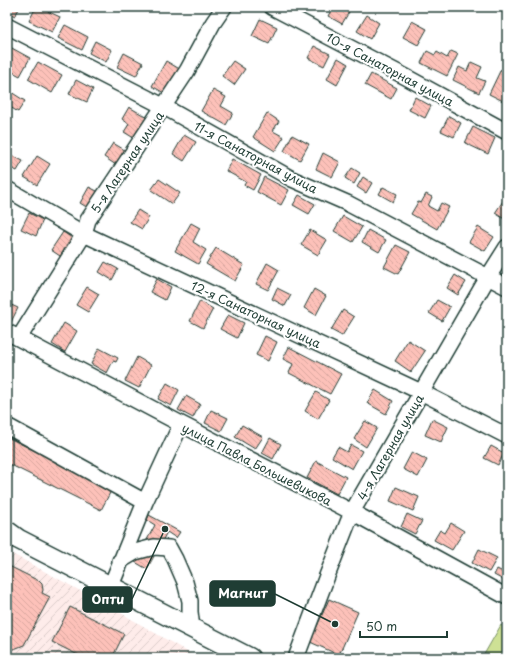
<svg xmlns="http://www.w3.org/2000/svg" width="514" height="665" viewBox="0 0 514 665" font-family="'Playpen Sans',sans-serif">
	<defs>
		<pattern id="industrial-furrows" width="10" height="10" patternUnits="userSpaceOnUse"><rect width="10" height="10" fill="#feecea"/><path d="M-1 1l2-2M0 10L10 0M9 11l2-2" fill="none" stroke="#d9cbc9"/></pattern>
		<pattern id="building-back-hatch" width="6" height="6" patternUnits="userSpaceOnUse"><rect width="6" height="6" fill="#fdc1b9"/><path d="M-1 5l2 2M0 0l6 6M5-1l2 2" fill="none" stroke="#d8a7a0"/></pattern>
	</defs>
	<rect width="100%" height="100%" fill="#fff"/>
	<filter id="ink" filterUnits="userSpaceOnUse"><feTurbulence type="fractalNoise" baseFrequency=".025" numOctaves="2"/><feDisplacementMap in="SourceGraphic" scale="8" xChannelSelector="R" yChannelSelector="G"/><feConvolveMatrix kernelMatrix="1 2 1 2 8 2 1 2 1" color-interpolation-filters="sRGB"/></filter>
	<g filter="url(#ink)">
		<path fill="url(#industrial-furrows)" d="M7,551L121,613L198,658H7Z"/>
		<path fill="#cee195" stroke="#768f64" d="M501,625L507,629V658H482Z"/>
		<path fill="url(#building-back-hatch)" stroke="#1f3d34" d="M7,7H20L15,16L7,12Z
			M36,7H39L60,17L52,32L29,21Z
			M333,7H340L349,12L342,24L328,16Z
			M367,15L379,23L370,39L357,31Z
			M260,19L277,27L269,44L252,36Z
			M412,21L427,29L418,45L403,37Z
			M65,25L88,37L82,50L58,38Z
			M95,41L112,50L106,62L89,53Z
			M314,46L330,54L324,66L308,58Z
			M10,47L30,58L20,76L7,69V52Z
			M427,51L435,55L437,52L447,58L451,51L458,54L447,76L421,63Z
			M124,53L143,63L136,76L117,67Z
			M338,58L348,64L337,85L327,79Z
			M166,61L183,71L169,96L152,86Z
			M233,61L245,69L234,85L222,76Z
			M38,62L62,75L52,93L28,79Z
			M471,62L482,67L477,78L485,81L479,93L453,80L459,67L467,71Z
			M501,69L507,72V103L489,94Z
			M371,74L397,88L391,99L365,85Z
			M76,80L93,89L87,102L69,94Z
			M213,90L226,97L221,106L233,113L226,125L201,111Z
			M11,92L25,101L18,112L7,105V98Z
			M415,97L431,106L425,118L409,110Z
			M129,107L150,119L137,140L124,132L129,124L122,119Z
			M267,113L279,121L273,131L284,137L275,151L253,137Z
			M449,116L461,123L454,137L441,131Z
			M473,127L495,138L488,154L465,143Z
			M184,135L196,142L184,161L173,154Z
			M292,135L309,144L300,160L284,151Z
			M113,143L128,152L119,167L104,157Z
			M7,153L23,161L17,171L7,166Z
			M323,153L340,162L332,177L316,169Z
			M37,156L50,164L37,185L24,177Z
			M232,159L261,175L253,190L244,185L246,182L226,171Z
			M352,168L360,173L354,184L345,178Z
			M264,177L289,190L281,205L257,192Z
			M363,177L372,183L366,193L357,187Z
			M159,179L180,193L172,204L151,190Z
			M89,187L103,194L93,211L80,203Z
			M383,187L397,194L393,202L379,194Z
			M426,194L432,197L428,206L437,211L441,203L449,207L437,229L411,214L418,202L421,203Z
			M299,195L315,204L309,214L293,205Z
			M507,195V219L506,220L495,213Z
			M138,210L149,217L142,229L130,222Z
			M29,213L43,220L36,236L21,229Z
			M343,216L362,227L353,242L334,231Z
			M191,223L200,228L193,242L206,250L198,264L175,251Z
			M478,227L494,237L485,251L469,242Z
			M310,230L327,240L318,255L301,245Z
			M368,230L386,240L379,252L362,242Z
			M63,232L77,241L66,260L51,250Z
			M396,245L410,252L398,274L384,267Z
			M216,248L244,265L235,281L206,264Z
			M105,262L118,269L112,280L99,272Z
			M267,263L279,270L268,290L256,284Z
			M455,275L466,282L458,295L447,288Z
			M157,279L171,287L165,300L150,292Z
			M87,287L99,294L88,312L76,305Z
			M277,288L291,295L285,306L272,299Z
			M314,289L326,296L316,315L304,308Z
			M437,300L450,307L442,321L429,313Z
			M200,301L213,309L203,328L190,321Z
			M7,303L18,308L11,322L7,320Z
			M343,310L354,317L342,336L331,330Z
			M228,315L244,323L237,338L220,329Z
			M64,323L77,331L65,352L52,344Z
			M265,336L277,342L268,361L256,355Z
			M408,340L425,351L411,372L395,361Z
			M289,347L341,374L330,394L289,373L293,364L283,359Z
			M99,348L118,358L116,362L113,361L107,373L91,364Z
			M137,357L151,365L139,388L125,381Z
			M167,383L179,390L171,406L158,399Z
			M375,390L393,401L386,414L367,403Z
			M316,392L329,400L318,419L305,411Z
			M186,396L200,404L193,418L178,410Z
			M211,410L228,418L221,431L205,423Z
			M432,419L448,427L441,442L425,435Z
			M365,421L377,428L366,447L354,439Z
			M242,425L263,437L255,449L235,437Z
			M7,437L112,489L101,510L7,463Z
			M270,438L281,444L273,459L262,453Z
			M351,445L362,451L352,469L332,457L338,447L347,452Z
			M491,446L504,453L498,465L484,458Z
			M412,452L427,460L418,477L403,469Z
			M316,461L346,477L337,494L307,478Z
			M396,487L419,497L413,511L390,501Z
			M407,514L422,521L415,534L401,527Z
			M149,515L180,532L176,538L167,532L147,569L135,562L155,525L147,520Z
			M451,523L464,531L452,550L434,540L440,530L445,533Z
			M479,549L497,558L489,572L472,563Z
			M7,565L39,581L42,584L43,590L42,593L50,597L24,645L14,649L7,648Z
			M497,569L507,574V582L494,575Z
			M329,599L358,612L339,655L310,642Z
			M70,607L124,634L112,658H84L52,642Z"/>
		<g fill="none" stroke-linecap="round" stroke-linejoin="round">
			<defs>
				<path id="minor" d="M272,7L406,77L507,132
					M7,26L159,104L292,179L347,203L507,287
					M7,189L84,234L421,392L507,436
					M7,332L181,424L352,512L507,597
					M19,338L84,234L88,220L187,71L213,23L224,7
					M7,426L145,502L106,598
					M145,502L181,424
					M120,561L135,552L154,547L169,548L175,559L185,582L190,601V612L192,628
					M296,658L327,576L352,512L488,277L507,247"/>
				<path id="major" d="M7,531L18,539L250,658"/>
			</defs>
			<use href="#minor" stroke="#1f3d34" stroke-width="18"/>
			<use href="#major" stroke="#1f3d34" stroke-width="22"/>
			<use href="#minor" stroke="#fff" stroke-width="15"/>
			<use href="#major" stroke="#fff" stroke-width="19"/>
		</g>
	</g>
	<g text-anchor="middle" dominant-baseline="central" stroke-width="4" stroke-linejoin="round" paint-order="stroke">
		<g font-size="12" fill="#1f3d34" stroke="#fff">
			<text transform="translate(390 69) rotate(28)">10-я Санаторная улица</text>
			<text transform="translate(256 157) rotate(28)">11-я Санаторная улица</text>
			<text transform="translate(127 162) rotate(-56)">5-я Лагерная улица</text>
			<text transform="translate(256 314) rotate(25)">12-я Санаторная улица</text>
			<text transform="translate(390 447) rotate(-60)">4-я Лагерная улица</text>
			<text transform="translate(257 464) rotate(27)">улица Павла Большевикова</text>
		</g>
	</g>
	<path fill="none" stroke="#1f3d34" stroke-width="1.5" d="M335 624L275 594M165 529L132 599"/>
	<g fill="#1f3d34" stroke="#fff" stroke-width="1.5">
		<circle cx="335" cy="624" r="4"/>
		<circle cx="165" cy="529" r="4"/>
	</g>
	<g fill="#1f3d34" stroke="#1f3d34" stroke-width="1.5">
		<rect x="210" y="581" width="65" height="25" rx="4"/>
		<rect x="83" y="587" width="49" height="25" rx="4"/>
	</g>
	<g font-size="13" text-anchor="middle" font-weight="bold" fill="#fff">
		<text x="243" y="598">Магнит</text>
		<text x="108" y="604">Опти</text>
	</g>
	<rect width="514" height="665" fill="none" stroke="#fff" stroke-width="24"/>
	<rect x="12" y="12" width="490" height="641" fill="none" stroke="#1f3d34" stroke-width="1.5" filter="url(#ink)"/>
	<path d="M360 631v6h87v-6" fill="none" stroke="#1f3d34" stroke-width="2"/>
	<text x="366" y="631" font-size="12" fill="#1f3d34" stroke="#ffffff" stroke-width="3" paint-order="stroke">50 m</text>
</svg>
